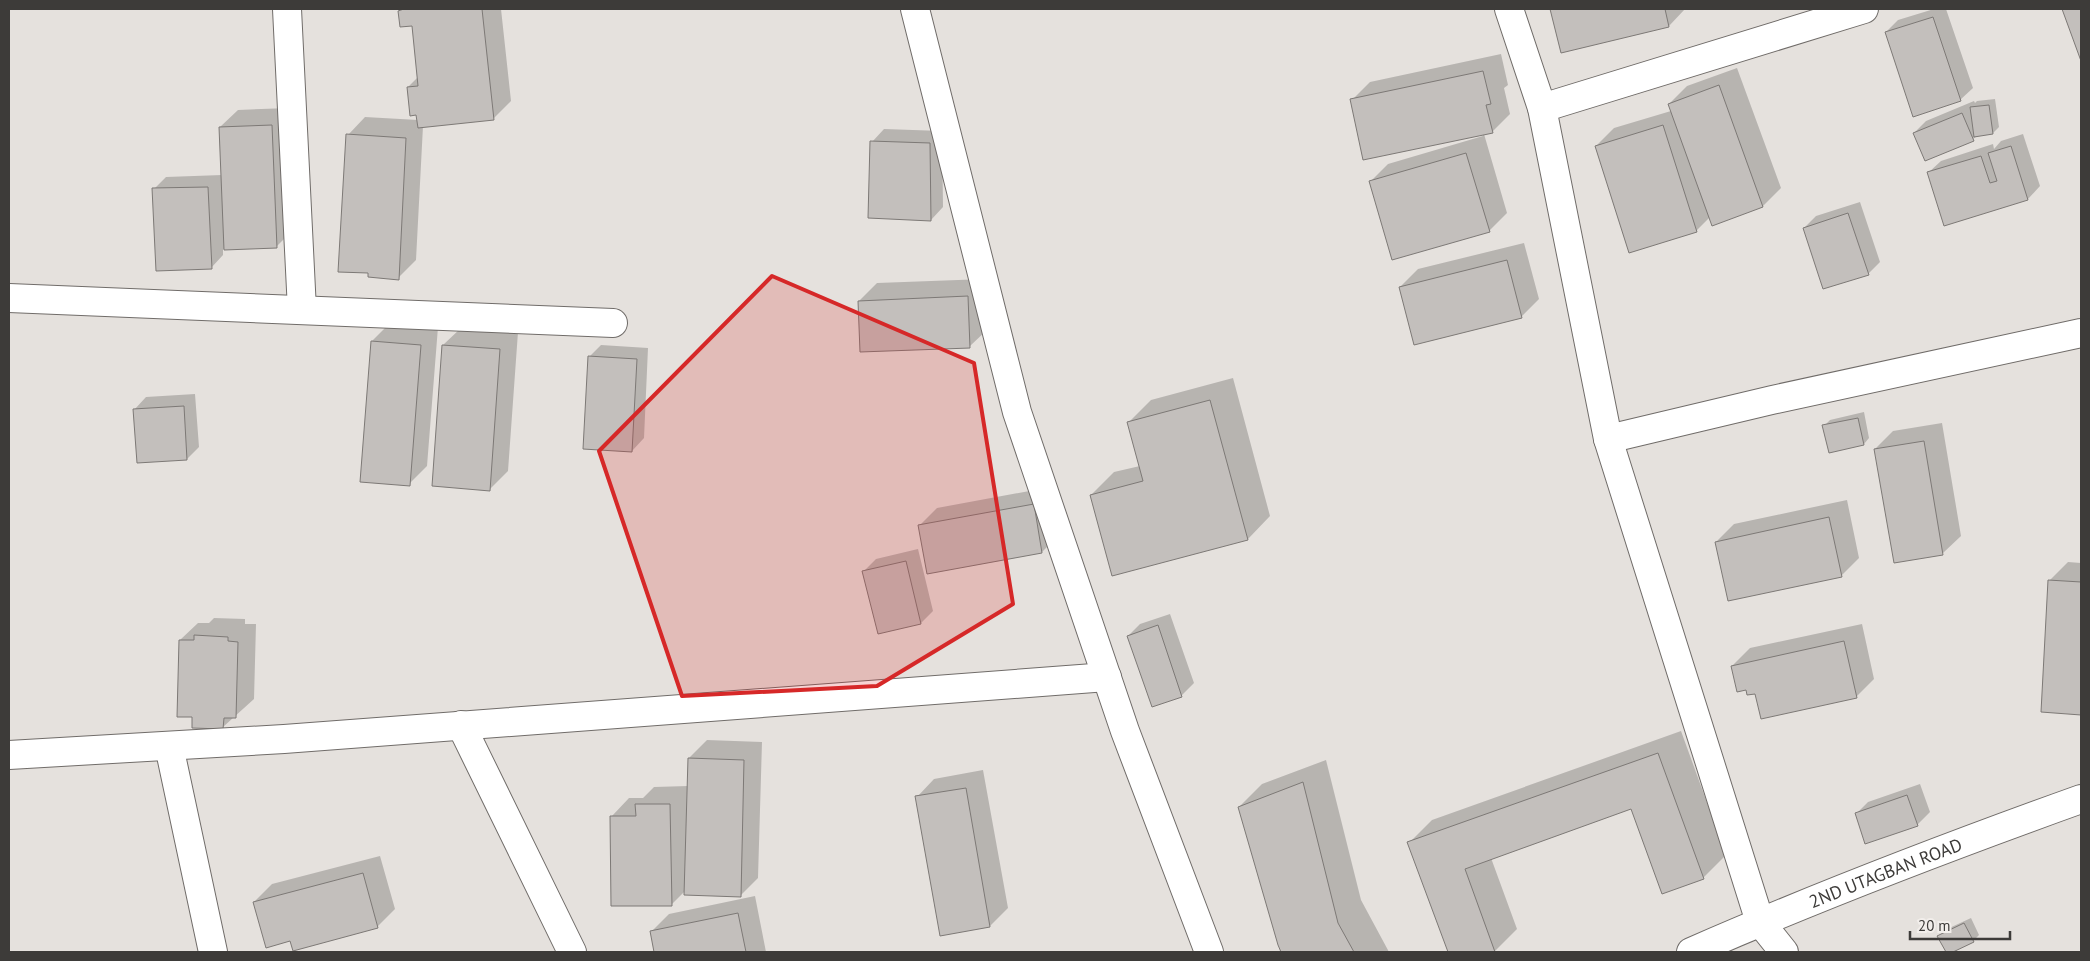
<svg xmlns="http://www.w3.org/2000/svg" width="2090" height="961" viewBox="0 0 2090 961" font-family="'PT Sans',sans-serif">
	<rect width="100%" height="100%" fill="#e5e1dd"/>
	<path fill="#0003" d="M402,9H501L511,101L493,119L423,126L416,260L398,278L348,135L365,117L418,120L408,87L419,76L413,24L399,12Z
		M1552,9H1685L1669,26L1562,52Z
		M1934,9H1946L1973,88L1960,100L1886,32L1898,20Z
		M2063,9H2081V57Z
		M1501,54L1508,85L1504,88L1510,114L1492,132L1484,134L1507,213L1489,231L1370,182L1388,164L1483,136V134L1352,100L1370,82Z
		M1737,68L1781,188L1763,206L1710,217L1697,230L1629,252L1596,146L1614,128L1671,111L1669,104L1687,86Z
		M1995,99L1999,127L1993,133L1977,136L1973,139L1914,133L1926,121L1974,101L1975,103L1977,101Z
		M289,108L294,229L276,247L223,249V255L211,268L154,189L166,177L222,175L220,127L238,110Z
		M884,129L942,131L943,207L931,220L872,142Z
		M2023,134L2040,186L2028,199L1945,225L1928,173L1941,161L1993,144L1994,149L2001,141Z
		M1860,202L1880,262L1868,274L1804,228L1816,216Z
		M1524,243L1539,299L1521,317L1400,287L1418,269Z
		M985,279L988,329L970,346L859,301L877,283Z
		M390,323L438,327L427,466L409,484L372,341Z
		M461,328L518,332L508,471L490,489L443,345Z
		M601,345L648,348L644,438L632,451L589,357Z
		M1233,378L1270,516L1248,539L1091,495L1114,472L1140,466L1128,423L1151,400Z
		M195,394L199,447L187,459L134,410L146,397Z
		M1864,412L1869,438L1864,444L1824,426L1830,420Z
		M1942,423L1961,536L1943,553L1895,561L1875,449L1893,431Z
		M1051,487L1060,534L1042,552L928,573L919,526L937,508Z
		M1847,500L1859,558L1841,576L1716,542L1734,524Z
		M918,549L933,611L921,623L864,571L876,559Z
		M2068,562L2081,563V713L2043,711L2050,580Z
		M1170,614L1194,683L1182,695L1153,705L1128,636L1140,624Z
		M214,618L245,619V624H256L254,699L223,727L194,716L180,640L198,623H209Z
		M1862,624L1874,679L1856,697L1747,688L1732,666L1750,648Z
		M1681,731L1726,855L1703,878L1631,808L1491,858L1517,929L1494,952H1449L1409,843L1432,820Z
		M707,740L762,742L758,878L740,896L686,890L671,905L612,816L629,798H643L654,787L688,786L689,758Z
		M1326,760L1361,900L1389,952H1283L1279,944L1239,807L1262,784Z
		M983,770L1008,908L990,926L917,797L934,779Z
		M1920,784L1930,812L1918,824L1866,842L1856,814L1868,802Z
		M380,856L395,909L377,927L291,939L254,902L272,884Z
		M755,896L766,952H655L651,932L669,914Z
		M1971,918L1979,935L1973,941L1947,952L1939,936L1945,930Z"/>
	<path fill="#c3bfbc" stroke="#7d7976" d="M404,9H482L494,120L418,128L416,115L410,116L407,87L418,86L412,26L400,27L398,11Z
		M1550,9H1665L1669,27L1561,53Z
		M2062,9H2081V61Z
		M1933,17L1961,101L1913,117L1885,32Z
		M1483,71L1491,104L1486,105L1493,133L1363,160L1350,99Z
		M1719,85L1763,207L1712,226L1668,104Z
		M1989,105L1993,134L1974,137L1970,107Z
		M1962,113L1974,141L1925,161L1913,133Z
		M272,125L277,248L224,250L219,127Z
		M1663,125L1697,232L1629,253L1595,146Z
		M346,134L406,138L399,280L368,277V273L338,272Z
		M870,141L930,143L931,221L868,218Z
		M2011,146L2028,200L1944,226L1927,172L1981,156L1990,183L1997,181L1988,153Z
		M1466,153L1490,232L1392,260L1369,181Z
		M208,187L212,269L156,271L152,188Z
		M1848,213L1869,275L1823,289L1803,228Z
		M1507,260L1522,318L1414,345L1399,287Z
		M968,296L970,348L860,352L858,301Z
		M371,341L421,345L410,486L360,482Z
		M442,345L500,349L490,491L432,486Z
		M588,356L637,359L632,452L583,449Z
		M1210,400L1248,540L1112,576L1090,495L1143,481L1127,422Z
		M184,406L187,460L137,463L133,409Z
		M1858,418L1864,445L1829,453L1822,425Z
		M1924,441L1943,555L1894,563L1874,449Z
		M1034,504L1042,553L927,574L918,525Z
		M1829,517L1842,577L1728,601L1715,542Z
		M906,561L921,624L878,634L862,571Z
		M2048,580L2081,582V715L2041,712Z
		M1158,625L1182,697L1152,707L1127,636Z
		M194,635L228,637V641L238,642L236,718H224L223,729L192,728V717H177L179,640H194Z
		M1844,641L1857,698L1761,719L1755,694L1747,695L1746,690L1737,692L1731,666Z
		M1658,753L1704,879L1662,894L1631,809L1465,869L1495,952H1448L1407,842Z
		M688,758L744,760L741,897L684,895Z
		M1303,782L1338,923L1354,952H1281L1278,945L1238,807Z
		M966,788L990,927L940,936L915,796Z
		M1907,795L1918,826L1865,844L1855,813Z
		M635,804H670L672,906H611L610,816H636Z
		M363,873L378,928L293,951L290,941L266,948L253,902Z
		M738,913L746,952H654L650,931Z
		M1964,923L1974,942L1953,952H1946L1937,936Z"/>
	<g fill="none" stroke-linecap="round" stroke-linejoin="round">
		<defs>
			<g id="minor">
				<path d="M287,9L302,310"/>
				<path d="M915,9L1017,412L1125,731L1209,952"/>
				<path d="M1509,9L1542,108L1608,439L1760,922L1784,952"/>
				<path d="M1542,108L1864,9"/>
				<path d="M9,298L613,323"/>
				<path d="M1608,439L1772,400L2081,333"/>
				<path d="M461,725L572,952"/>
				<path d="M169,746L213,952"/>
				<path d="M9,755L284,739L1107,677"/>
				<path id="s1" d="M1691,952C1819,896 1950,846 2081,799"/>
			</g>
		</defs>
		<use href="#minor" stroke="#706c69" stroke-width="30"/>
		<use href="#minor" stroke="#fff" stroke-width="28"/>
	</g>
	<path fill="#d62828" fill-opacity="0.2" stroke="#d62828" stroke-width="4" stroke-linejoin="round" d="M772,276L974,363L1013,604L877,686L682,696L599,451Z"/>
	<g text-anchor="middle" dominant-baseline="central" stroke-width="4" stroke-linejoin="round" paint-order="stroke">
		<g font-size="18" fill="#3d3b39" stroke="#f2eeeb">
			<text stroke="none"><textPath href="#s1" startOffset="210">2ND UTAGBAN ROAD</textPath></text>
		</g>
	</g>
	<rect width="2090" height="961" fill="none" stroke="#3d3b39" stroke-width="20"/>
	<path d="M1910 931v8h100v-8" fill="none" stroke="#3d3b39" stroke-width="2.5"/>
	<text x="1918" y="931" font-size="15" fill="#3d3b39" stroke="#f2eeeb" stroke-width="4" paint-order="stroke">20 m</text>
</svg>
